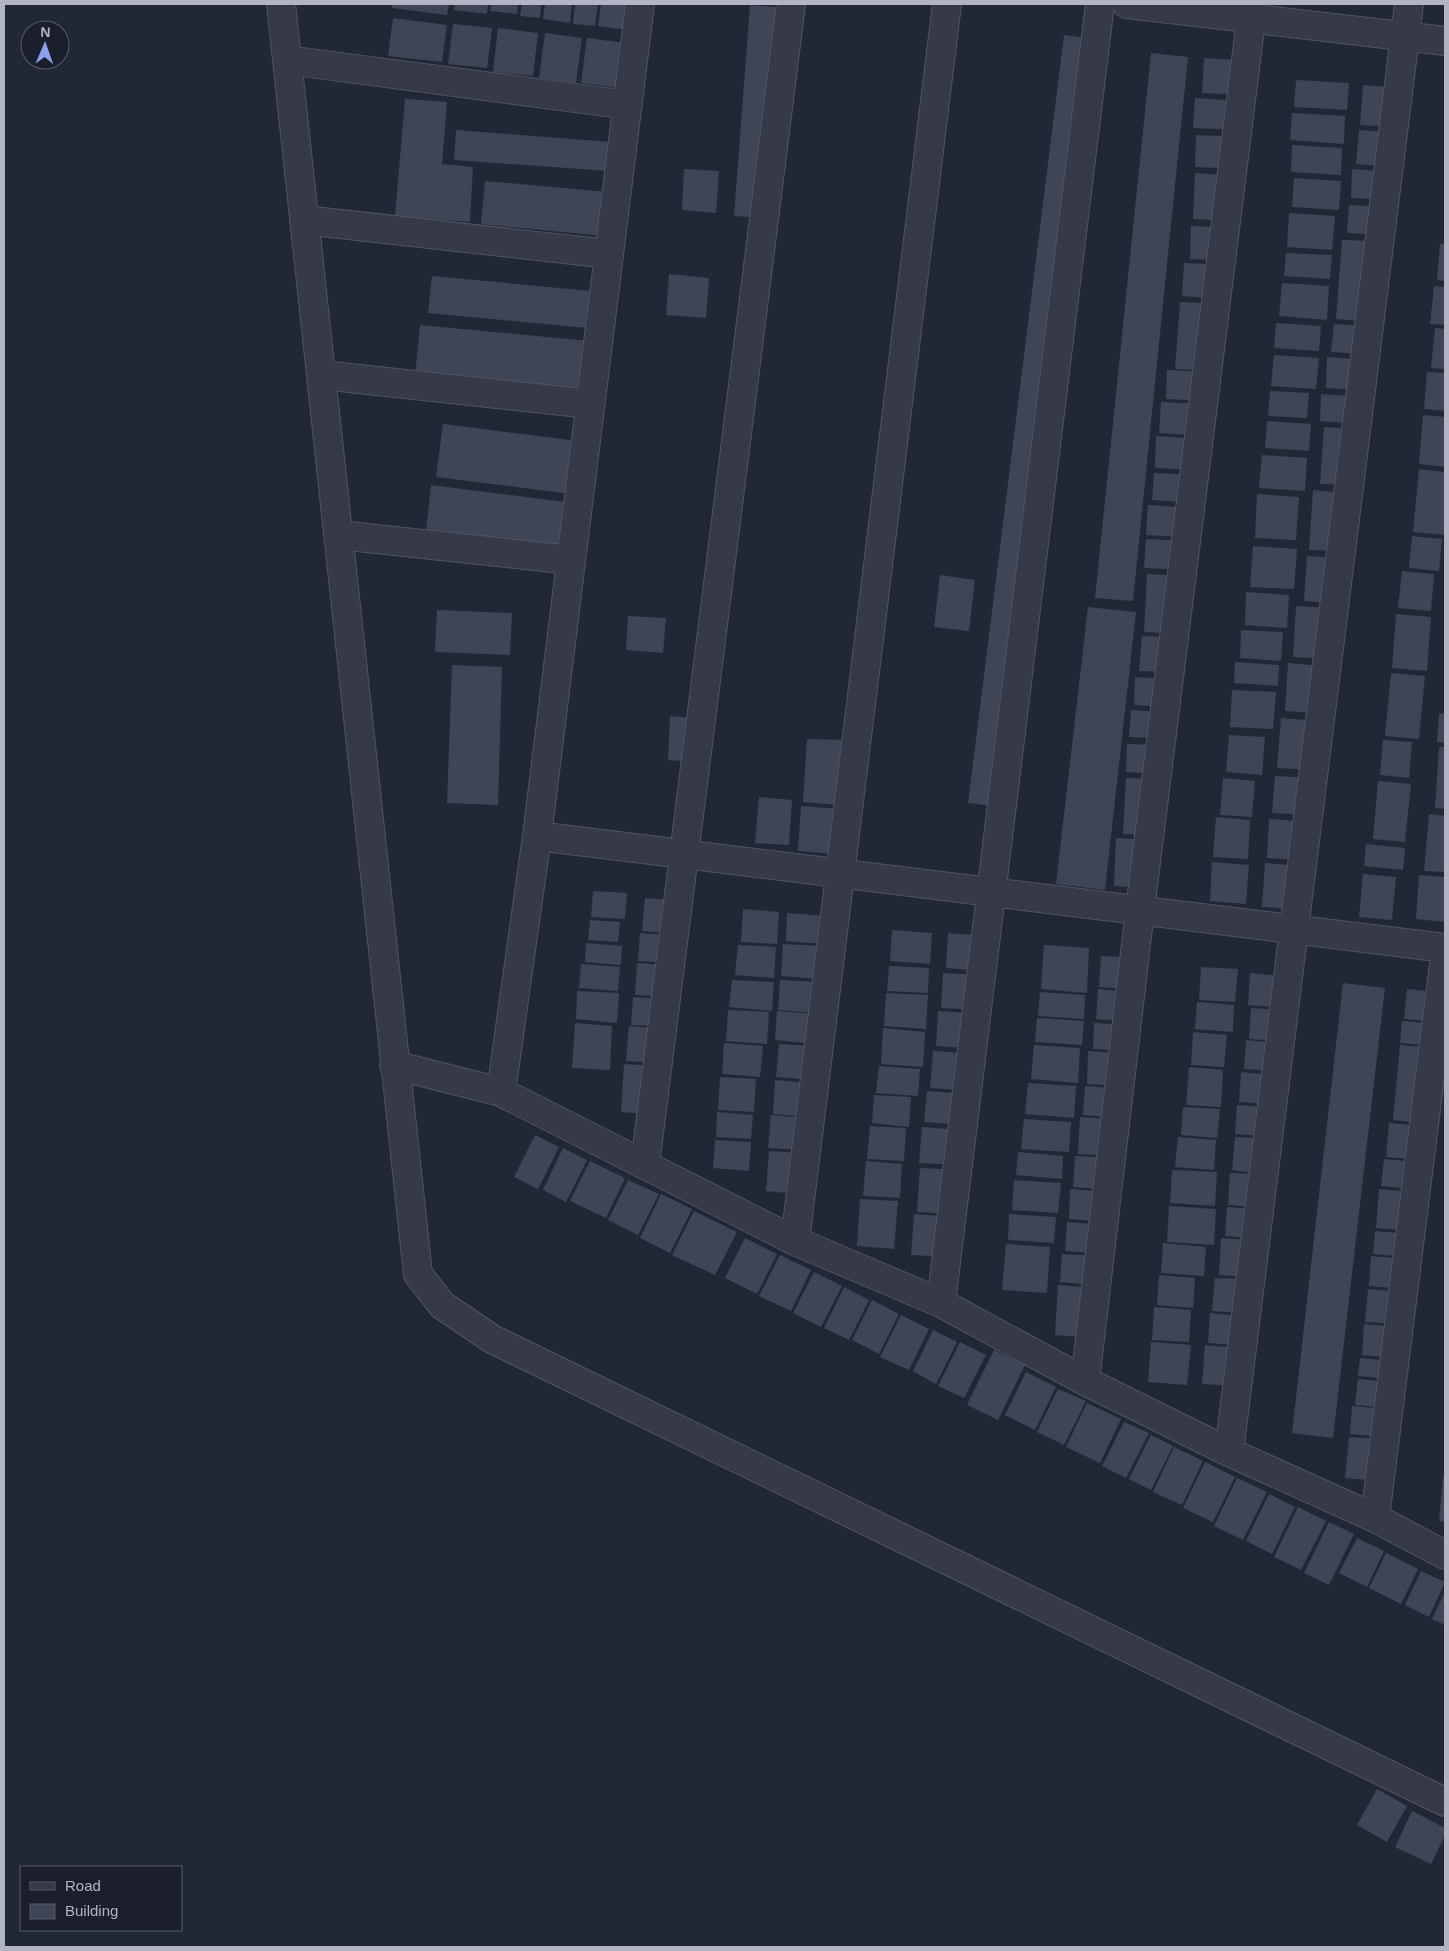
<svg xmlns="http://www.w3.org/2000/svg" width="1449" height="1951" viewBox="0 0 1449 1951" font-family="Helvetica,sans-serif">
	<rect width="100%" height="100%" fill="#222736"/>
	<path fill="#3f4556" d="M392,4H449L447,15L392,8Z
		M455,4H488L487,14L454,10Z
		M491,4H518L517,14L490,11Z
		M522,4H541L540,18L520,16Z
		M545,4H572L570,23L543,19Z
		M575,4H598L595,26L573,24Z
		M601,4H632L629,30L598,26Z
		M750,5L795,9L779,219L734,216Z
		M393,18L447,25L442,62L388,56Z
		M453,24L492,28L487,68L448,64Z
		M498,28L538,33L533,76L493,72Z
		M545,33L582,38L576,83L539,78Z
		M1064,35L1104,40L1009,808L968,803Z
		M587,38L626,43L620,88L581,83Z
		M1151,53L1188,57L1133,601L1095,598Z
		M1204,58L1256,61L1254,95L1202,93Z
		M1296,80L1349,83L1347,110L1294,107Z
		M1363,85L1401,88L1398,127L1360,125Z
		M1195,98L1242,101L1241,130L1193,128Z
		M405,99L447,102L442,164L473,167L470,222L395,216Z
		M1292,113L1345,116L1344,144L1290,140Z
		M456,130L611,142L608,171L454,160Z
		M1359,130L1398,133L1396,167L1356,164Z
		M1196,135L1243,137L1241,169L1195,167Z
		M1292,145L1342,148L1341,175L1291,172Z
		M684,169L719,171L716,213L682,210Z
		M1352,169L1394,172L1392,200L1351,198Z
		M1195,173L1242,176L1239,221L1193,219Z
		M1294,178L1341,181L1339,210L1292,207Z
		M485,181L608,192L604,236L481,224Z
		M1349,205L1389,207L1387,235L1347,233Z
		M1289,213L1335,216L1332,250L1287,247Z
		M1191,226L1234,228L1233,261L1190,259Z
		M1342,240L1378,241L1373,322L1336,319Z
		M1440,244H1445V281L1437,280Z
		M1286,253L1332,255L1330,279L1284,276Z
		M1184,263L1231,265L1229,299L1182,296Z
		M669,274L709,278L706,318L666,315Z
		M432,276L591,291L588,328L428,313Z
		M1282,283L1329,286L1327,320L1279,316Z
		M1434,286L1445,287V325L1430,324Z
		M1180,302L1221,304L1218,371L1175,369Z
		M1276,323L1321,326L1319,351L1274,348Z
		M1334,324L1367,326L1365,354L1331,352Z
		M420,325L589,341L584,392L415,376Z
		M1435,328L1445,329V369L1431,368Z
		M1274,355L1319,358L1316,389L1271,386Z
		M1327,357L1366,360L1365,390L1326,388Z
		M1167,370L1211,372L1210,401L1166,399Z
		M1427,372L1445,373V411L1424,409Z
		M1270,391L1309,393L1307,418L1268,416Z
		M1321,394L1361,397L1360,424L1320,421Z
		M1161,402L1206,404L1205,436L1159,433Z
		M1423,415L1445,417V467L1419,464Z
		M1267,421L1311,424L1309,451L1265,448Z
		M443,424L578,441L571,494L436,477Z
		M1324,427L1353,429L1349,485L1320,484Z
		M1156,436L1201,439L1200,470L1155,468Z
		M1262,455L1307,458L1305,491L1259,488Z
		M1419,469L1445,472V535L1413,532Z
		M1154,473L1198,475L1197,503L1152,500Z
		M431,485L574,503L568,548L426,531Z
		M1313,490L1344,493L1340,551L1309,550Z
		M1257,494L1299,497L1296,540L1255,538Z
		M1148,505L1197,508L1195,538L1146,535Z
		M1412,536L1442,539L1439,571L1409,568Z
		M1146,539L1187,541L1186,570L1144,568Z
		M1253,546L1297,549L1294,589L1250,587Z
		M1307,556L1336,558L1333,603L1304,601Z
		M1402,571L1434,574L1431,611L1398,608Z
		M1147,574L1184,576L1181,634L1144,632Z
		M940,575L975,580L969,631L934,627Z
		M1246,592L1289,595L1287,628L1245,625Z
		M1296,606L1329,608L1326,659L1293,657Z
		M1088,607L1136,612L1105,890L1056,884Z
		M437,610L512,613L510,655L435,652Z
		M1396,614L1431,617L1427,671L1392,668Z
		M628,616L666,618L663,653L626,650Z
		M1241,630L1283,632L1281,661L1240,658Z
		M1142,636L1174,637L1173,672L1139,671Z
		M1235,662L1279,665L1278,686L1234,683Z
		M1288,663L1322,666L1318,713L1285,711Z
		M452,665L502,667L498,805L447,803Z
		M1391,673L1425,676L1419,739L1385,736Z
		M1135,677L1174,680L1173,707L1134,705Z
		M1232,690L1276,692L1273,729L1230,727Z
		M1131,710L1160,712L1158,738L1129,737Z
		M1439,713L1445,714V743L1437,742Z
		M670,716L714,720L710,763L668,760Z
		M1281,718L1319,721L1316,770L1277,768Z
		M1229,735L1265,737L1262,775L1226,772Z
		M807,739L848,740L839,805L803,802Z
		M1383,740L1412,742L1409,778L1380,775Z
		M1127,744L1159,745L1158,774L1126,772Z
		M1439,747H1445V809L1435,808Z
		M1275,776L1315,778L1312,815L1272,813Z
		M1126,778L1154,779L1151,835L1123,834Z
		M1223,778L1255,781L1252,817L1220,815Z
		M1378,781L1411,784L1405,842L1373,839Z
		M759,797L792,800L789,845L755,843Z
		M801,806L840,809L836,854L798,851Z
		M1429,814L1445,816V872L1424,871Z
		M1216,817L1250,820L1248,859L1213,857Z
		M1269,819L1309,822L1306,860L1267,858Z
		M1116,838L1149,840L1147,888L1114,886Z
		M1366,844L1405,848L1403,870L1364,866Z
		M1212,862L1249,865L1246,904L1210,901Z
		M1265,863L1303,866L1301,909L1262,907Z
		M1363,874L1396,877L1392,920L1359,917Z
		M1419,875L1445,877V922L1416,919Z
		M593,891L627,893L625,919L591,917Z
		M645,898L683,901L680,934L642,931Z
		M743,909L779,912L777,944L741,942Z
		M787,913L826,916L824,944L786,941Z
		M590,920L620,922L618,942L588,940Z
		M892,930L932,933L930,964L890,961Z
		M640,933L680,936L678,963L638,961Z
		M948,933L986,936L984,971L946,968Z
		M586,943L622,946L621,965L585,962Z
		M783,944L821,946L819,979L781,976Z
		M738,945L776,947L774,978L735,975Z
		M1044,945L1089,948L1087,993L1041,989Z
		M1101,956L1142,958L1139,990L1099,987Z
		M637,963L677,966L674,997L635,995Z
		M581,964L620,967L618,991L579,988Z
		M889,966L929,968L928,993L887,991Z
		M1201,967L1238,969L1235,1002L1199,1000Z
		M943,973L983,975L980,1010L941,1008Z
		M1250,973L1288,977L1286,1008L1248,1005Z
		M732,980L774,982L772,1011L729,1007Z
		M780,980L819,982L816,1013L778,1010Z
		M1343,983L1385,988L1333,1438L1292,1433Z
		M1098,989L1137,993L1135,1022L1096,1019Z
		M1407,989L1445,993L1442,1022L1404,1019Z
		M577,991L619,993L617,1023L576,1019Z
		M1040,992L1085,995L1084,1019L1038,1016Z
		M886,993L928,995L926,1029L884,1026Z
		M633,997L674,1000L673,1027L631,1025Z
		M1197,1002L1234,1005L1233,1032L1195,1029Z
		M1251,1008L1281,1010L1278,1041L1249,1039Z
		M728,1010L769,1012L767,1044L726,1041Z
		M777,1011L817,1014L815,1044L775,1040Z
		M938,1011L980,1014L978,1049L936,1046Z
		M1037,1018L1084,1021L1082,1045L1035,1042Z
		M1402,1021L1437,1024L1435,1046L1400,1043Z
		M575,1023L612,1026L610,1070L572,1068Z
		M1094,1023L1132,1025L1130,1051L1093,1049Z
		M629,1026L661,1029L659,1063L626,1061Z
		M883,1028L925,1032L923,1067L881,1064Z
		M1193,1032L1227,1035L1224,1067L1191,1065Z
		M1246,1040L1276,1043L1274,1071L1244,1069Z
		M724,1043L763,1046L760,1077L722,1074Z
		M779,1044L815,1046L812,1080L776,1077Z
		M1034,1045L1080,1048L1078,1083L1031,1079Z
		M1400,1045L1433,1048L1423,1123L1393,1120Z
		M933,1051L976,1054L973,1091L930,1088Z
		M1088,1051L1129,1054L1127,1086L1087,1084Z
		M624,1064L658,1066L655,1115L621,1112Z
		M879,1066L920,1069L918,1096L876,1093Z
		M1189,1067L1223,1070L1221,1107L1186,1105Z
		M1241,1072L1272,1075L1269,1104L1239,1102Z
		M720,1077L756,1079L754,1112L718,1110Z
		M775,1080L810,1083L807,1117L773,1114Z
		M1028,1083L1076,1086L1074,1118L1025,1114Z
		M1085,1086L1125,1089L1123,1118L1083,1115Z
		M927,1091L968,1094L966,1125L924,1122Z
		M874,1095L911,1097L909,1127L872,1123Z
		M1237,1105L1262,1107L1261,1136L1235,1134Z
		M1183,1107L1220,1109L1217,1138L1181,1135Z
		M717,1112L753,1115L751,1139L716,1137Z
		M771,1115L806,1118L803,1150L768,1148Z
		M1080,1117L1121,1120L1119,1156L1078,1154Z
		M1024,1119L1071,1122L1069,1152L1021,1149Z
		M1389,1123L1423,1126L1420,1160L1386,1157Z
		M870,1126L906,1128L904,1161L867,1159Z
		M922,1127L961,1130L958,1165L919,1163Z
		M535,1135L559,1147L538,1189L514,1177Z
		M1178,1137L1216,1140L1214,1170L1175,1167Z
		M1235,1137L1257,1138L1255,1173L1232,1170Z
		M715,1140L751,1142L749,1171L713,1168Z
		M563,1148L587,1160L566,1202L543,1190Z
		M769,1151L801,1153L798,1194L766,1191Z
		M1018,1152L1063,1156L1062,1179L1016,1175Z
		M1075,1156L1117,1158L1114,1190L1073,1187Z
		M1384,1159L1418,1162L1415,1189L1381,1186Z
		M590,1161L625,1178L606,1218L570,1201Z
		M866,1161L902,1164L900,1198L863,1196Z
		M920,1168L959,1170L955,1214L917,1212Z
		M1172,1170L1217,1172L1215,1206L1170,1203Z
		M1230,1173L1256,1174L1254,1207L1228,1205Z
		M628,1180L659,1194L638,1235L608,1220Z
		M1014,1180L1061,1183L1058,1213L1012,1210Z
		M1070,1189L1109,1192L1107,1222L1069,1219Z
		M1379,1189L1413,1192L1409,1231L1376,1228Z
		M661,1194L692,1209L670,1253L640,1238Z
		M860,1199L898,1201L894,1249L857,1246Z
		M1169,1206L1216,1209L1214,1245L1167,1242Z
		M1227,1207L1251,1209L1249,1238L1225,1236Z
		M694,1211L737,1232L715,1275L672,1255Z
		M914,1214L954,1217L951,1257L911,1255Z
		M1009,1214L1056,1217L1054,1243L1008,1240Z
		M1067,1222L1107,1225L1105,1254L1065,1251Z
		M1375,1231L1409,1234L1407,1257L1373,1254Z
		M745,1238L777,1254L757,1294L725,1278Z
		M1221,1238L1248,1240L1244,1277L1219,1275Z
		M1163,1243L1206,1247L1204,1276L1161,1273Z
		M1006,1244L1050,1247L1047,1293L1002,1290Z
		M1062,1254L1104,1256L1102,1286L1060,1282Z
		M780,1255L811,1270L791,1311L759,1296Z
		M1371,1256L1406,1259L1403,1289L1369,1286Z
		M814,1272L842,1286L821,1327L793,1313Z
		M1159,1275L1195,1278L1193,1308L1157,1305Z
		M1215,1278L1243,1279L1241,1313L1212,1311Z
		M1058,1285L1098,1288L1094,1338L1055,1335Z
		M844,1287L869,1300L849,1340L824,1328Z
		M1368,1289L1399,1292L1396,1324L1365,1322Z
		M872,1300L899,1314L879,1354L852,1340Z
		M1154,1307L1191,1310L1189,1342L1152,1340Z
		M1210,1313L1239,1316L1236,1345L1208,1343Z
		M901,1315L929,1329L909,1370L880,1357Z
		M1364,1324L1396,1327L1393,1358L1362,1355Z
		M933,1330L957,1342L936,1384L913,1371Z
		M960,1342L986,1355L964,1398L938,1386Z
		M1151,1342L1191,1345L1187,1385L1148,1382Z
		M1205,1345L1236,1348L1233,1386L1202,1384Z
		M994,1350L1025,1365L998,1420L967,1405Z
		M1360,1358L1392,1361L1390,1379L1358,1376Z
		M1026,1372L1056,1387L1035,1430L1005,1415Z
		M1358,1379L1391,1382L1389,1408L1355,1405Z
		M1058,1389L1086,1401L1064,1445L1037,1432Z
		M1087,1403L1121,1419L1100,1463L1066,1447Z
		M1352,1406L1386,1409L1384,1437L1350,1434Z
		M1124,1422L1149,1433L1126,1478L1102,1466Z
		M1151,1435L1173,1446L1151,1490L1129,1479Z
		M1349,1437L1381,1439L1378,1481L1345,1478Z
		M1174,1447L1203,1461L1182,1505L1153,1492Z
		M1205,1462L1235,1477L1213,1522L1183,1508Z
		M1443,1477H1445V1522L1439,1521Z
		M1237,1478L1267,1492L1243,1540L1214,1526Z
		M1269,1494L1295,1507L1272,1554L1246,1541Z
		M1298,1507L1326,1521L1301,1570L1274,1557Z
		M1329,1522L1354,1534L1329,1585L1304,1573Z
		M1357,1538L1384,1551L1367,1587L1339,1573Z
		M1386,1553L1418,1569L1401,1604L1369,1588Z
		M1421,1571L1445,1582L1429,1617L1405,1605Z
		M1445,1592V1625L1432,1619Z
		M1377,1789L1407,1806L1387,1842L1357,1825Z
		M1412,1811L1445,1828V1835L1431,1864L1395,1847Z"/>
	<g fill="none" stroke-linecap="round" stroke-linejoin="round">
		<defs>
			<path id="street" d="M281,4L418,1274L442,1305L492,1339L1445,1802
				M1127,4L1445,41
				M287,60L628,105
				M304,220L609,254
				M322,375L590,404
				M339,535L571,560
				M537,836L1445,948
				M394,1065L501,1092L795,1241L941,1303L1085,1381L1229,1452L1375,1518L1445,1555
				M501,1092L537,836L640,4
				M645,1165L791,4
				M795,1241L947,4
				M941,1303L1100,4
				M1085,1381L1140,910L1253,4
				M1229,1452L1409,4
				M1375,1518L1445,956"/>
		</defs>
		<use href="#street" stroke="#505461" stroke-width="30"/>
		<use href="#street" stroke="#363a47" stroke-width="28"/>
	</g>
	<rect width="1449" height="1951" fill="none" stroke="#b0b4c3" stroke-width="10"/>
	<rect x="20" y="1866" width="162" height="65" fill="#1b1f2b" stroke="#575b68"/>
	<rect x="30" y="1882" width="25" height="8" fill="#363a47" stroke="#575b68"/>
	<text x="65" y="1891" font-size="15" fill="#b0b4c3">Road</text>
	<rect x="30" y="1904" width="25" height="15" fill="#3f4556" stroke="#575b68"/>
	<text x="65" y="1916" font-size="15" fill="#b0b4c3">Building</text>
	<g transform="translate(45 45) rotate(2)"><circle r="24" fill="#1b1f2b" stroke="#575b68"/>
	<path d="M0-4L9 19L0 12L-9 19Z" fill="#8b9fed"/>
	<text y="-8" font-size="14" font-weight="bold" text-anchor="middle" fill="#b0b4c3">N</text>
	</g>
</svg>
